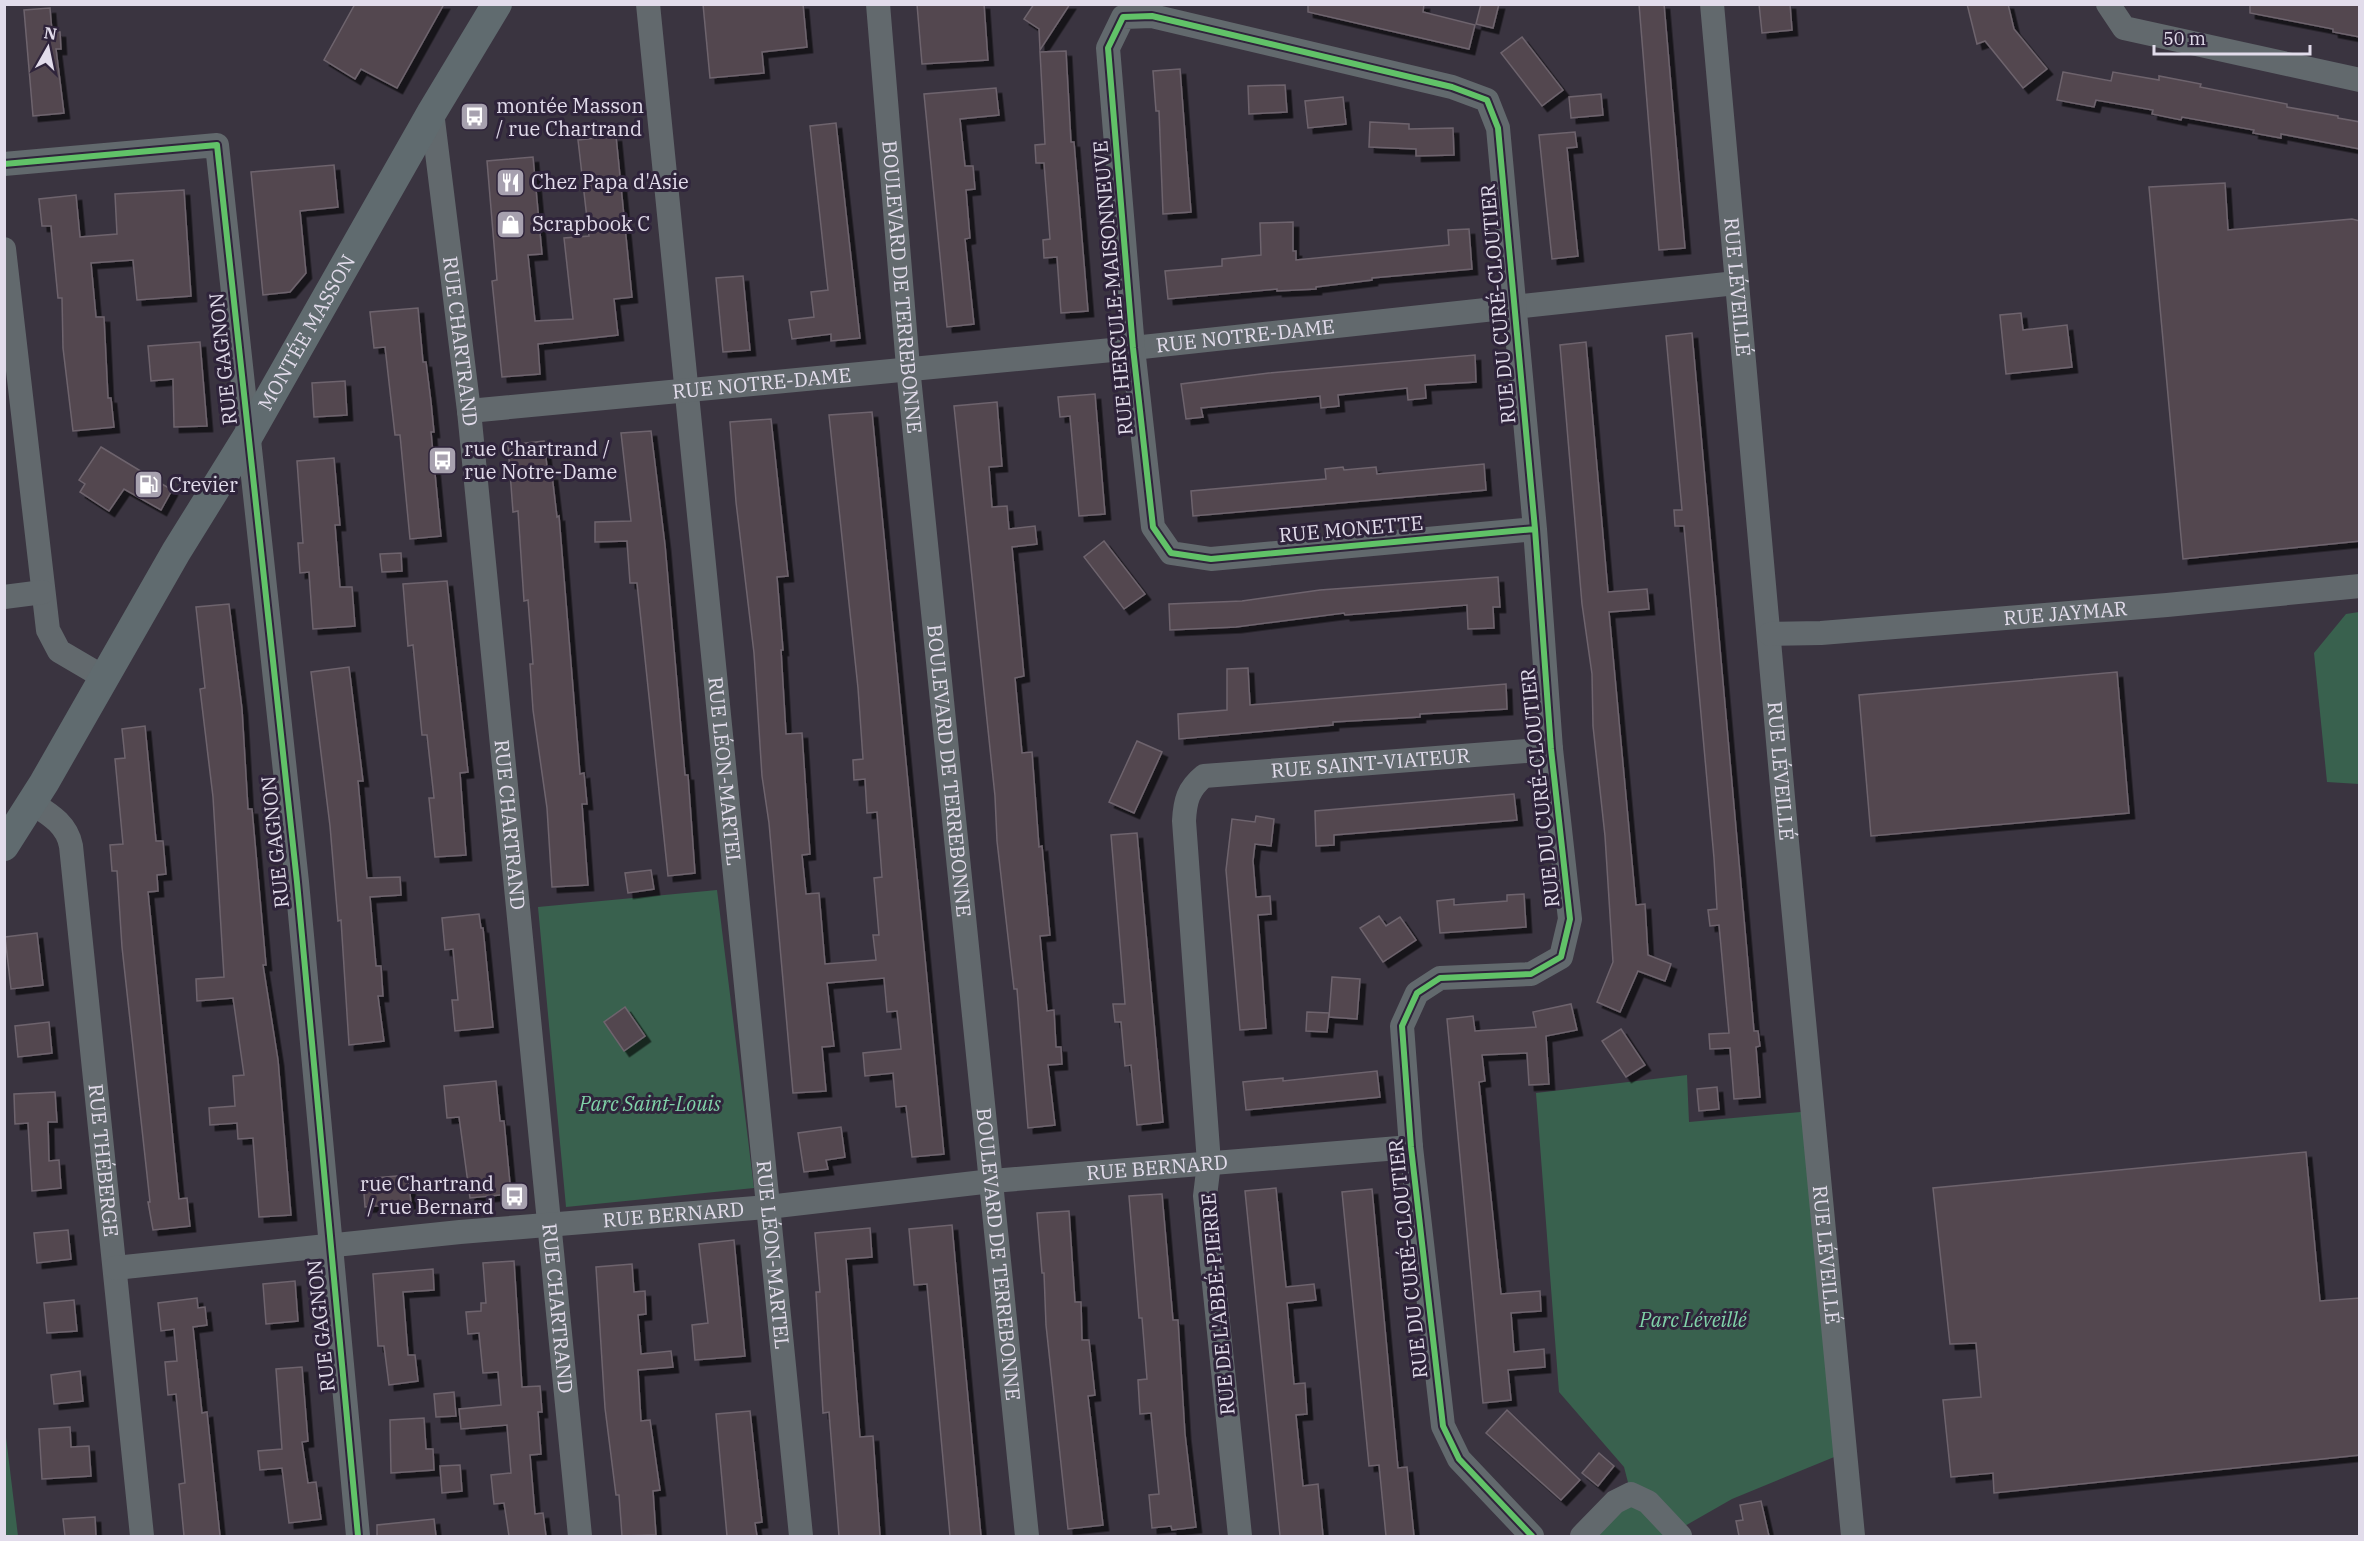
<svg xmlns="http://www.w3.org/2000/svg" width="2364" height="1541" font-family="'IBM Plex Serif',serif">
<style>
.green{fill:#39614e}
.building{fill:#524750;stroke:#6e646d;stroke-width:1.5;filter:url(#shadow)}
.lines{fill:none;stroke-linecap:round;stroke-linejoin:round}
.minor{stroke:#62696d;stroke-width:24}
.major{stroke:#606b6f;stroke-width:30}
.cycleway-casing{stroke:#2f243b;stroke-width:10}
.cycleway{stroke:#61c268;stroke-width:6}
.labels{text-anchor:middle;stroke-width:6;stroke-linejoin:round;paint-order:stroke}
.poi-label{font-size:20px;fill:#e2dceb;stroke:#2f243b;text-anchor:start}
.street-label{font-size:20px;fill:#e2dceb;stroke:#2f243b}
.park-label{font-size:20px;font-style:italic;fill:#80d3a9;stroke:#2f243b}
</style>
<defs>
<filter id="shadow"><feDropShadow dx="5.5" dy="5.5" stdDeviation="0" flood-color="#0009"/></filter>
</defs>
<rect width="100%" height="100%" fill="#3a3440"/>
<g class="green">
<polygon points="2359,612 2359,784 2327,782 2314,653 2346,614"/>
<polygon points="717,890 754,1188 566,1207 538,907"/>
<polygon points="1687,1075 1689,1122 1812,1111 1844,1453 1732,1499 1676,1531 1680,1536 1582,1536 1631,1494 1624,1467 1559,1392 1536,1093"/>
<polygon points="4,1429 5,1429 18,1536 5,1536"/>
</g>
<g class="building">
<polygon points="355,4 444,4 397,88 361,69 355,79 324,60"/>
<polygon points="703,4 803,4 807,47 762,52 764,73 710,78"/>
<polygon points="917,4 984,4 988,60 922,64"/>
<polygon points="1034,4 1070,4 1040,50 1039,29 1024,19"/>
<polygon points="1308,4 1424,4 1423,12 1475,25 1469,49 1308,12"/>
<polygon points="1481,4 1499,4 1493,28 1476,24"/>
<polygon points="1639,4 1664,4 1685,248 1659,250"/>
<polygon points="1759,4 1790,4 1792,30 1762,33"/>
<polygon points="1967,4 2008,4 2014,29 2047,69 2023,88 1985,41 1977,44"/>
<polygon points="2250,4 2360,4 2360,37 2333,32 2333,29 2250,13"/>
<polygon points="50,8 52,32 60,32 61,49 56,49 64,113 33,116 24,10"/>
<polygon points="1522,37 1563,90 1542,106 1501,53"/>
<polygon points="1066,51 1071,142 1074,142 1088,311 1061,313 1057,257 1044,258 1043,240 1050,239 1044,163 1036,163 1035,145 1045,144 1040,52"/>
<polygon points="1180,69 1191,212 1163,214 1159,111 1156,111 1153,71"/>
<polygon points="2063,72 2111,81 2113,72 2159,80 2159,76 2201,84 2200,87 2287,104 2287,107 2338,116 2338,118 2360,122 2360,149 2281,134 2281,138 2253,133 2254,130 2182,117 2181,120 2152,114 2153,110 2096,100 2094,107 2057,100"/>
<polygon points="1285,85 1287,112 1249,114 1248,86"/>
<polygon points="996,88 999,115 960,119 965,166 973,166 975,189 966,190 970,238 965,239 974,324 947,327 924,94"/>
<polygon points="1601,94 1603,115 1571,118 1569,97"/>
<polygon points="1343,97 1346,124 1308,128 1305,101"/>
<polygon points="1370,122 1409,124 1409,129 1453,128 1454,155 1416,156 1416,149 1369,147"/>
<polygon points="836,123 860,338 831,341 831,334 792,339 789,320 814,317 811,292 828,290 810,126"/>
<polygon points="1575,132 1577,147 1567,148 1578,256 1552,259 1539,135"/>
<polygon points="616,136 632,297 614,299 618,335 538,344 540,374 502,377 492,281 497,280 487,161 533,157 542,254 528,255 535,321 573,319 564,238 589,236 578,140"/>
<polygon points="334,165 338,207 300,211 306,273 290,292 263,295 251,172"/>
<polygon points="2225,183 2228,230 2352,219 2360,221 2360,541 2183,559 2149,187"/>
<polygon points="184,190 191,296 137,300 133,260 91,263 96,317 104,317 108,398 111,398 114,427 73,431 63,348 62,298 58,298 51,226 42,226 39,199 76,195 80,237 117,234 115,194"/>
<polygon points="1293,222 1293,251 1296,251 1296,260 1449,245 1448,230 1469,229 1472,269 1372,278 1372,280 1316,287 1316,289 1277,291 1277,289 1168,299 1165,271 1222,266 1222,259 1261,255 1260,223"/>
<polygon points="743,276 750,350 723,352 716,278"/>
<polygon points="418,308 423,362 426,362 431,402 434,432 431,432 441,536 410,539 400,435 395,435 385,347 374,348 370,312"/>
<polygon points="2021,313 2023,330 2067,325 2072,367 2006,374 2000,315"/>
<polygon points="1692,333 1754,1031 1758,1031 1760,1046 1756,1047 1760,1097 1734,1099 1730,1048 1710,1049 1709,1034 1729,1033 1719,925 1710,926 1708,910 1717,909 1714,858 1684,526 1675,526 1674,510 1682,510 1666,336"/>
<polygon points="200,342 207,426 174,427 173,379 151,381 148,346"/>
<polygon points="1586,342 1608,592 1647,589 1649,609 1609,612 1636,905 1645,904 1648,955 1671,964 1665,981 1638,971 1620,1012 1597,1002 1613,962 1605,836 1593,726 1592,674 1582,604 1560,345"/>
<polygon points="1475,355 1476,382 1425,385 1426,398 1408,400 1407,388 1338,395 1339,406 1321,408 1320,396 1201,408 1203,417 1186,419 1181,384 1269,373"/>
<polygon points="345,381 347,415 314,417 312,383"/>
<polygon points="1095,394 1105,514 1079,516 1070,416 1060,417 1058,397"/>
<polygon points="997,402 1002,466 989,467 992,507 1007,506 1009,529 1035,526 1037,544 1012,547 1024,676 1015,678 1022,753 1032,752 1039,847 1042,846 1050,935 1040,936 1047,1011 1054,1010 1056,1047 1061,1047 1062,1064 1048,1065 1055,1125 1028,1128 1017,989 1014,989 997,841 995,796 954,406"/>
<polygon points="872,412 944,1154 912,1157 906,1106 896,1107 893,1073 865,1076 863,1053 901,1049 897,1011 887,1012 884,978 827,983 834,1046 822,1047 826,1091 793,1093 769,823 762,776 754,653 736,502 730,422 771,419 788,576 777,577 783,650 781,650 786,734 802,733 810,854 802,855 806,894 819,893 825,964 876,960 873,935 879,935 874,878 882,877 877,812 867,813 865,779 854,780 853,760 863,759 858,688 829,415"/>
<polygon points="651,431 665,545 685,775 688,775 695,873 668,876 637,583 630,583 627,541 595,542 595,522 631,521 621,433"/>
<polygon points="544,441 548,475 552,475 557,517 559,516 580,774 584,773 587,804 582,804 588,885 552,887 547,808 533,710 530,664 533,664 528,600 524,601 518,511 513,512 508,445"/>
<polygon points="101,447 172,490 161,510 124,489 109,511 80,492 85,484 79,480"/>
<polygon points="334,458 340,525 335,525 340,587 352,587 355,626 313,629 309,572 300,573 298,543 303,543 297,461"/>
<polygon points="1484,464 1486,490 1193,516 1191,491 1326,479 1325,469 1343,467 1344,470 1376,467 1377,474"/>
<polygon points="1104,541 1145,594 1124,609 1084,557"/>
<polygon points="401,553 402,571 382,572 380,554"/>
<polygon points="1498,577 1500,607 1493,607 1494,628 1468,629 1467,605 1345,615 1344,613 1236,627 1170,630 1169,604 1242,601 1320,590"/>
<polygon points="447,581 468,772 460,773 466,855 435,857 429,798 434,798 427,735 422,735 413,645 408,646 403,584"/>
<polygon points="229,604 242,709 248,809 252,809 266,965 263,965 278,1060 291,1215 259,1217 253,1138 238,1139 237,1123 210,1125 209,1108 235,1106 233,1076 244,1075 233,998 197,1001 196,979 224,977 213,797 200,689 205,688 196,607"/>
<polygon points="349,667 363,781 358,781 367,878 400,877 401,895 370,897 376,966 381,966 383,996 378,996 384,1041 349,1045 341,920 338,921 330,826 311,672"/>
<polygon points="1248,668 1250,705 1506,684 1507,709 1420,714 1420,717 1333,722 1333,725 1179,739 1178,714 1227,710 1227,669"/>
<polygon points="2117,672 2129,813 1871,836 1859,695"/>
<polygon points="145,726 156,841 163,841 166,874 157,875 158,891 148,892 179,1199 187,1198 190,1226 153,1230 148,1202 150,1202 122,947 117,871 112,871 110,845 123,844 115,759 125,758 122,729"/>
<polygon points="1137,741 1162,752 1134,813 1109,802"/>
<polygon points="1514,794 1517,820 1334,835 1334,845 1316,846 1315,811"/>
<polygon points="1256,816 1274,819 1271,846 1255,844 1253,861 1256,897 1270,896 1271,914 1258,915 1266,1028 1240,1030 1226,870 1232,819 1255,822"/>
<polygon points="1137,833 1163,1122 1137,1125 1131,1065 1125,1066 1121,1022 1115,1022 1113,1004 1125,1004 1111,835"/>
<polygon points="651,870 654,889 628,893 625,873"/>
<polygon points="1524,894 1526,927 1440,933 1437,901 1454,899 1454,905 1507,901 1507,895"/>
<polygon points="479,914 481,928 483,928 493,1027 455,1031 452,1000 458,1000 453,949 445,950 442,918"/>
<polygon points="1379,916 1386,926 1400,917 1416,940 1383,962 1360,928"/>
<polygon points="37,933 43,985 11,989 5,937"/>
<polygon points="1332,977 1360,979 1357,1019 1329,1017"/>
<polygon points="1571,1004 1577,1030 1546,1036 1549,1084 1529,1085 1527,1053 1482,1055 1485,1081 1479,1082 1501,1294 1540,1291 1541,1311 1511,1313 1514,1352 1544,1349 1545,1367 1508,1370 1511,1400 1483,1403 1447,1019 1473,1016 1475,1031 1536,1027 1533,1012"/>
<polygon points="625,1007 645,1036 624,1051 604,1022"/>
<polygon points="1307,1012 1329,1013 1327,1032 1306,1031"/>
<polygon points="49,1022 52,1053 18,1057 15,1026"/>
<polygon points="1621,1029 1645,1065 1626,1077 1602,1041"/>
<polygon points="1377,1071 1380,1097 1246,1110 1243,1082 1283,1078 1283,1081"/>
<polygon points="496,1081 500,1121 504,1121 511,1194 470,1198 459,1117 447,1118 444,1086"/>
<polygon points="1717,1087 1719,1109 1699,1111 1697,1089"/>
<polygon points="55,1092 57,1122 48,1122 49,1161 59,1160 61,1188 32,1191 28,1123 15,1124 14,1094"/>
<polygon points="841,1127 845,1157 826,1160 828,1169 804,1172 798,1133"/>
<polygon points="2306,1152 2320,1301 2360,1298 2360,1455 1994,1493 1993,1473 1951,1477 1943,1400 1981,1397 1976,1343 1950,1344 1933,1188"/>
<polygon points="408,1175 411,1203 365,1207 363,1179"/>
<polygon points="1276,1188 1286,1287 1314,1284 1316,1300 1287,1303 1294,1384 1305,1383 1307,1414 1296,1415 1303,1486 1318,1484 1323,1536 1280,1536 1245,1191"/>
<polygon points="1372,1189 1398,1468 1407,1467 1414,1536 1386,1536 1379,1465 1369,1466 1342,1192"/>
<polygon points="1162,1194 1173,1320 1178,1320 1185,1434 1196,1527 1172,1530 1171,1526 1152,1528 1149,1495 1159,1494 1151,1413 1140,1414 1138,1380 1147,1379 1142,1318 1139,1318 1129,1196"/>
<polygon points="1069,1211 1075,1302 1081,1302 1082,1340 1089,1340 1095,1395 1088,1396 1103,1525 1068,1529 1046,1325 1044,1273 1042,1273 1037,1213"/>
<polygon points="952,1225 957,1281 981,1536 950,1536 927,1284 914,1285 909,1229"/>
<polygon points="870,1228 872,1257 846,1259 860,1437 873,1436 880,1536 839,1536 829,1412 823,1413 816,1292 820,1292 815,1233"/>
<polygon points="68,1230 71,1259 37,1263 34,1233"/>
<polygon points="734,1240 745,1356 695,1360 692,1325 708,1323 699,1244"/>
<polygon points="514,1261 522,1387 540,1386 542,1412 538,1412 541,1454 530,1455 535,1514 543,1513 546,1536 509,1536 504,1503 494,1504 491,1475 511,1473 507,1425 461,1429 459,1409 501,1405 498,1372 483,1373 479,1333 468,1334 466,1312 481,1311 481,1303 486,1303 483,1263"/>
<polygon points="632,1264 634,1292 645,1291 646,1314 638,1315 641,1354 671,1351 673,1367 638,1370 641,1421 650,1420 660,1490 653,1491 656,1535 622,1536 619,1495 616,1495 605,1408 596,1267"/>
<polygon points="433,1269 434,1290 403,1292 408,1355 415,1355 418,1381 389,1385 384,1346 378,1346 373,1274"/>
<polygon points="295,1281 298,1321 266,1324 263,1284"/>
<polygon points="197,1298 198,1308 205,1307 207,1325 193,1327 202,1413 207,1412 220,1536 184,1536 179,1484 185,1483 176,1394 168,1395 165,1362 177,1361 174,1329 161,1331 158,1303"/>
<polygon points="74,1300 77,1331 47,1333 44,1303"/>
<polygon points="302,1367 308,1441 302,1442 308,1483 316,1482 321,1519 289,1523 282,1468 260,1470 258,1451 282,1449 276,1369"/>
<polygon points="80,1371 83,1401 54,1404 51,1375"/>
<polygon points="454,1392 456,1416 436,1417 434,1394"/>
<polygon points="1507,1410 1580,1480 1561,1500 1486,1433"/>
<polygon points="750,1411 762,1522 755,1523 757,1536 727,1536 716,1414"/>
<polygon points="424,1418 426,1449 433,1449 434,1470 391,1473 390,1420"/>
<polygon points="70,1427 71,1447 89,1446 91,1476 42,1479 39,1429"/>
<polygon points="1599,1453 1614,1466 1598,1486 1582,1473"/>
<polygon points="460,1465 462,1491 442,1493 440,1466"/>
<polygon points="1761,1501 1769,1536 1739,1536 1736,1521 1743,1520 1740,1505"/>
<polygon points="95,1517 96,1536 65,1536 63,1519"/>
<polygon points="434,1519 436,1536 377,1536 377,1525"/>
</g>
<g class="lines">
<g class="minor">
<path id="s1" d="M648,4L801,1536"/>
<path id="s2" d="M878,4L908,367L1027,1536"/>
<path id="s3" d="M1712,4L1787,842L1853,1536"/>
<polyline points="2108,4 2124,28 2360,80"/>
<path id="s4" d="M432,112L469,411L580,1536"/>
<polyline points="4,164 217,145 297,882 358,1536"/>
<polyline points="4,249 48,630 59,651 105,678"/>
<path id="s5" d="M469,411L1133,348L1736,283"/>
<polyline points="4,597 43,592"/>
<path id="s6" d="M1770,634L1821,633L2167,605L2360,586"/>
<path id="s7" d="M32,803C49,814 67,824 71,846L142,1536"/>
<path id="s8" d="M115,1268L460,1232L768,1207L992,1181L1411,1147"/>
<path id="s9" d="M1240,1536L1205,1196L1209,1163L1184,821C1185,801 1188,789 1204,776L1551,749"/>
<polyline points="1532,1536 1459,1459 1443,1426 1411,1147 1402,1026 1417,993 1440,978 1531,974 1561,957 1570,919 1551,749 1535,529 1498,128 1487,100 1452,87 1152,16 1123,17 1108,48 1133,348 1153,527 1171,553 1211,559 1535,529"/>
<polyline points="1582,1536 1615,1502 1631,1494 1648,1502 1680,1536"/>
</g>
<path class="major" id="s10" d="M4,846L44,783L176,552L248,436L432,112L497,4"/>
<defs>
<g id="cycleway">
<polyline points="4,164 217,145 297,882 358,1536"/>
<polyline points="1532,1536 1459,1459 1443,1426 1411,1147 1402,1026 1417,993 1440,978 1531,974 1561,957 1570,919 1551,749 1535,529 1498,128 1487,100 1452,87 1152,16 1123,17 1108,48 1133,348 1153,527 1171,553 1211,559 1535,529"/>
</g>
</defs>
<use href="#cycleway" class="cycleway-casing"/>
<use href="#cycleway" class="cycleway"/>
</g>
<defs>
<symbol id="bus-square" viewBox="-11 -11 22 22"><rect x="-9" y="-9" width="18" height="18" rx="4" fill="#a7a1af" stroke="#2f243b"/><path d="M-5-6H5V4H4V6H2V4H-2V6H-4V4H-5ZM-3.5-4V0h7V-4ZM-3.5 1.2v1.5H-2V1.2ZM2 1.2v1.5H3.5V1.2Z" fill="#fff"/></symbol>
<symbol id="restaurant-square" viewBox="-11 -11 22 22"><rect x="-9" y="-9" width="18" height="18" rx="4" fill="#a7a1af" stroke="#2f243b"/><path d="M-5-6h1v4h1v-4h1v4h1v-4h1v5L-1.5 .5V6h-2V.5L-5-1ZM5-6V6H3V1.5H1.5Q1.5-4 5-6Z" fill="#fff"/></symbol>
<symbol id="shop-square" viewBox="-11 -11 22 22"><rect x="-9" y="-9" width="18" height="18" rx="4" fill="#a7a1af" stroke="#2f243b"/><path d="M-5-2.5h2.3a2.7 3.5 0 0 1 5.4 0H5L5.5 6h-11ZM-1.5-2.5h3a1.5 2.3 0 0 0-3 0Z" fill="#fff"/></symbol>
<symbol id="fuel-square" viewBox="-11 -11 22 22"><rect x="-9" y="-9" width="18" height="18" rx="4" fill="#a7a1af" stroke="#2f243b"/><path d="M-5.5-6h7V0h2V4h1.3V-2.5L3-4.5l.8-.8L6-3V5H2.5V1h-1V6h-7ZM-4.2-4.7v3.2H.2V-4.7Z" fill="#fff"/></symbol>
</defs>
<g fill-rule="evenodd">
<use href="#bus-square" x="458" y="100" width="33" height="33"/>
<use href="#restaurant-square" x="494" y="166" width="33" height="33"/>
<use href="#shop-square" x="494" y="208" width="33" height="33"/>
<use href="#bus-square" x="426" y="444" width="33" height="33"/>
<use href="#fuel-square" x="132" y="468" width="33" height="33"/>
<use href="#bus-square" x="498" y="1180" width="33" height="33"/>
</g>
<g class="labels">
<g class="poi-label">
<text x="496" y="113">montée Masson<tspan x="496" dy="23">/ rue Chartrand</tspan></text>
<text x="531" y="189">Chez Papa d'Asie</text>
<text x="532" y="231">Scrapbook C</text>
<text x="464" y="456">rue Chartrand /<tspan x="464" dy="23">rue Notre-Dame</tspan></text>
<text x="169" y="492">Crevier</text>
<text x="494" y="1191" text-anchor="end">rue Chartrand<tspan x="494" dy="23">/ rue Bernard</tspan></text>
</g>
<g class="street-label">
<text dy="7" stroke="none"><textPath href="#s2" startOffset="284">BOULEVARD DE TERREBONNE</textPath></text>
<text dy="7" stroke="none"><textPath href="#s3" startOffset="284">RUE LÉVEILLÉ</textPath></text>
<text transform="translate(1113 288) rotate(-95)" y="7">RUE HERCULE-MAISONNEUVE</text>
<text transform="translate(1498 304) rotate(-95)" y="7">RUE DU CURÉ-CLOUTIER</text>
<text dy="7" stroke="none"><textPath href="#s10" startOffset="596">MONTÉE MASSON</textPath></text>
<text dy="7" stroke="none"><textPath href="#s5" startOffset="780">RUE NOTRE-DAME</textPath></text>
<text dy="7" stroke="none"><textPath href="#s4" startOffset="231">RUE CHARTRAND</textPath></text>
<text transform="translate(223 359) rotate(-96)" y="7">RUE GAGNON</text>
<text dy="7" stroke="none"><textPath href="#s5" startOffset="294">RUE NOTRE-DAME</textPath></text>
<text transform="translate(1351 529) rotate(-5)" y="7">RUE MONETTE</text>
<text dy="7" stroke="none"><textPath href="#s6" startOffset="296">RUE JAYMAR</textPath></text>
<text dy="7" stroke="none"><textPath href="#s9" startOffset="936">RUE SAINT-VIATEUR</textPath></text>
<text dy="7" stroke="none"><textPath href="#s1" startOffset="771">RUE LÉON-MARTEL</textPath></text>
<text dy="7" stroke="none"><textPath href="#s2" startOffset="770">BOULEVARD DE TERREBONNE</textPath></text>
<text dy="7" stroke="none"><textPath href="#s3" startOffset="770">RUE LÉVEILLÉ</textPath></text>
<text transform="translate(1540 788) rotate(-96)" y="7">RUE DU CURÉ-CLOUTIER</text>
<text dy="7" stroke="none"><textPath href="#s4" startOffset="717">RUE CHARTRAND</textPath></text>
<text transform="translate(275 842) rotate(-96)" y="7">RUE GAGNON</text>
<text dy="7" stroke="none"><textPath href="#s7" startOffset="376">RUE THÉBERGE</textPath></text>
<text dy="7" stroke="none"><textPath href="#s8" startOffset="1047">RUE BERNARD</textPath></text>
<text dy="7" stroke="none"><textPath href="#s8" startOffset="561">RUE BERNARD</textPath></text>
<text dy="7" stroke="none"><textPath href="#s1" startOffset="1257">RUE LÉON-MARTEL</textPath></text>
<text dy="7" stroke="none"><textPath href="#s2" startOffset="1256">BOULEVARD DE TERREBONNE</textPath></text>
<text dy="7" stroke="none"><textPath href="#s3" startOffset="1256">RUE LÉVEILLÉ</textPath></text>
<text transform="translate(1408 1259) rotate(-96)" y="7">RUE DU CURÉ-CLOUTIER</text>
<text transform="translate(1218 1304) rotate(-95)" y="7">RUE DE L'ABBÉ-PIERRE</text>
<text dy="7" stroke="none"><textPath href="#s4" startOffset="1203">RUE CHARTRAND</textPath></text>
<text transform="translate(321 1326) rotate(-96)" y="7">RUE GAGNON</text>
</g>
<g class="park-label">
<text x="650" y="1111">Parc Saint-Louis</text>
<text x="1693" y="1327">Parc Léveillé</text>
</g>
</g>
<rect width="2364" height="1541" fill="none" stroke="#e2dceb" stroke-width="12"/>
<g transform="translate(48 48) rotate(9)" stroke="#2f243b" stroke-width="4.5" paint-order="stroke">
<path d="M0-4.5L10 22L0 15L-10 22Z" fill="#e2dceb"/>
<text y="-9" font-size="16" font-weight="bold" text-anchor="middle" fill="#e2dceb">N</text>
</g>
<path d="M2154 45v9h156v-9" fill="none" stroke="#e2dceb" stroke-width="3"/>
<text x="2163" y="45" font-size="18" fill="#e2dceb" stroke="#2f243b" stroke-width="4.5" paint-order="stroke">50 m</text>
</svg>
